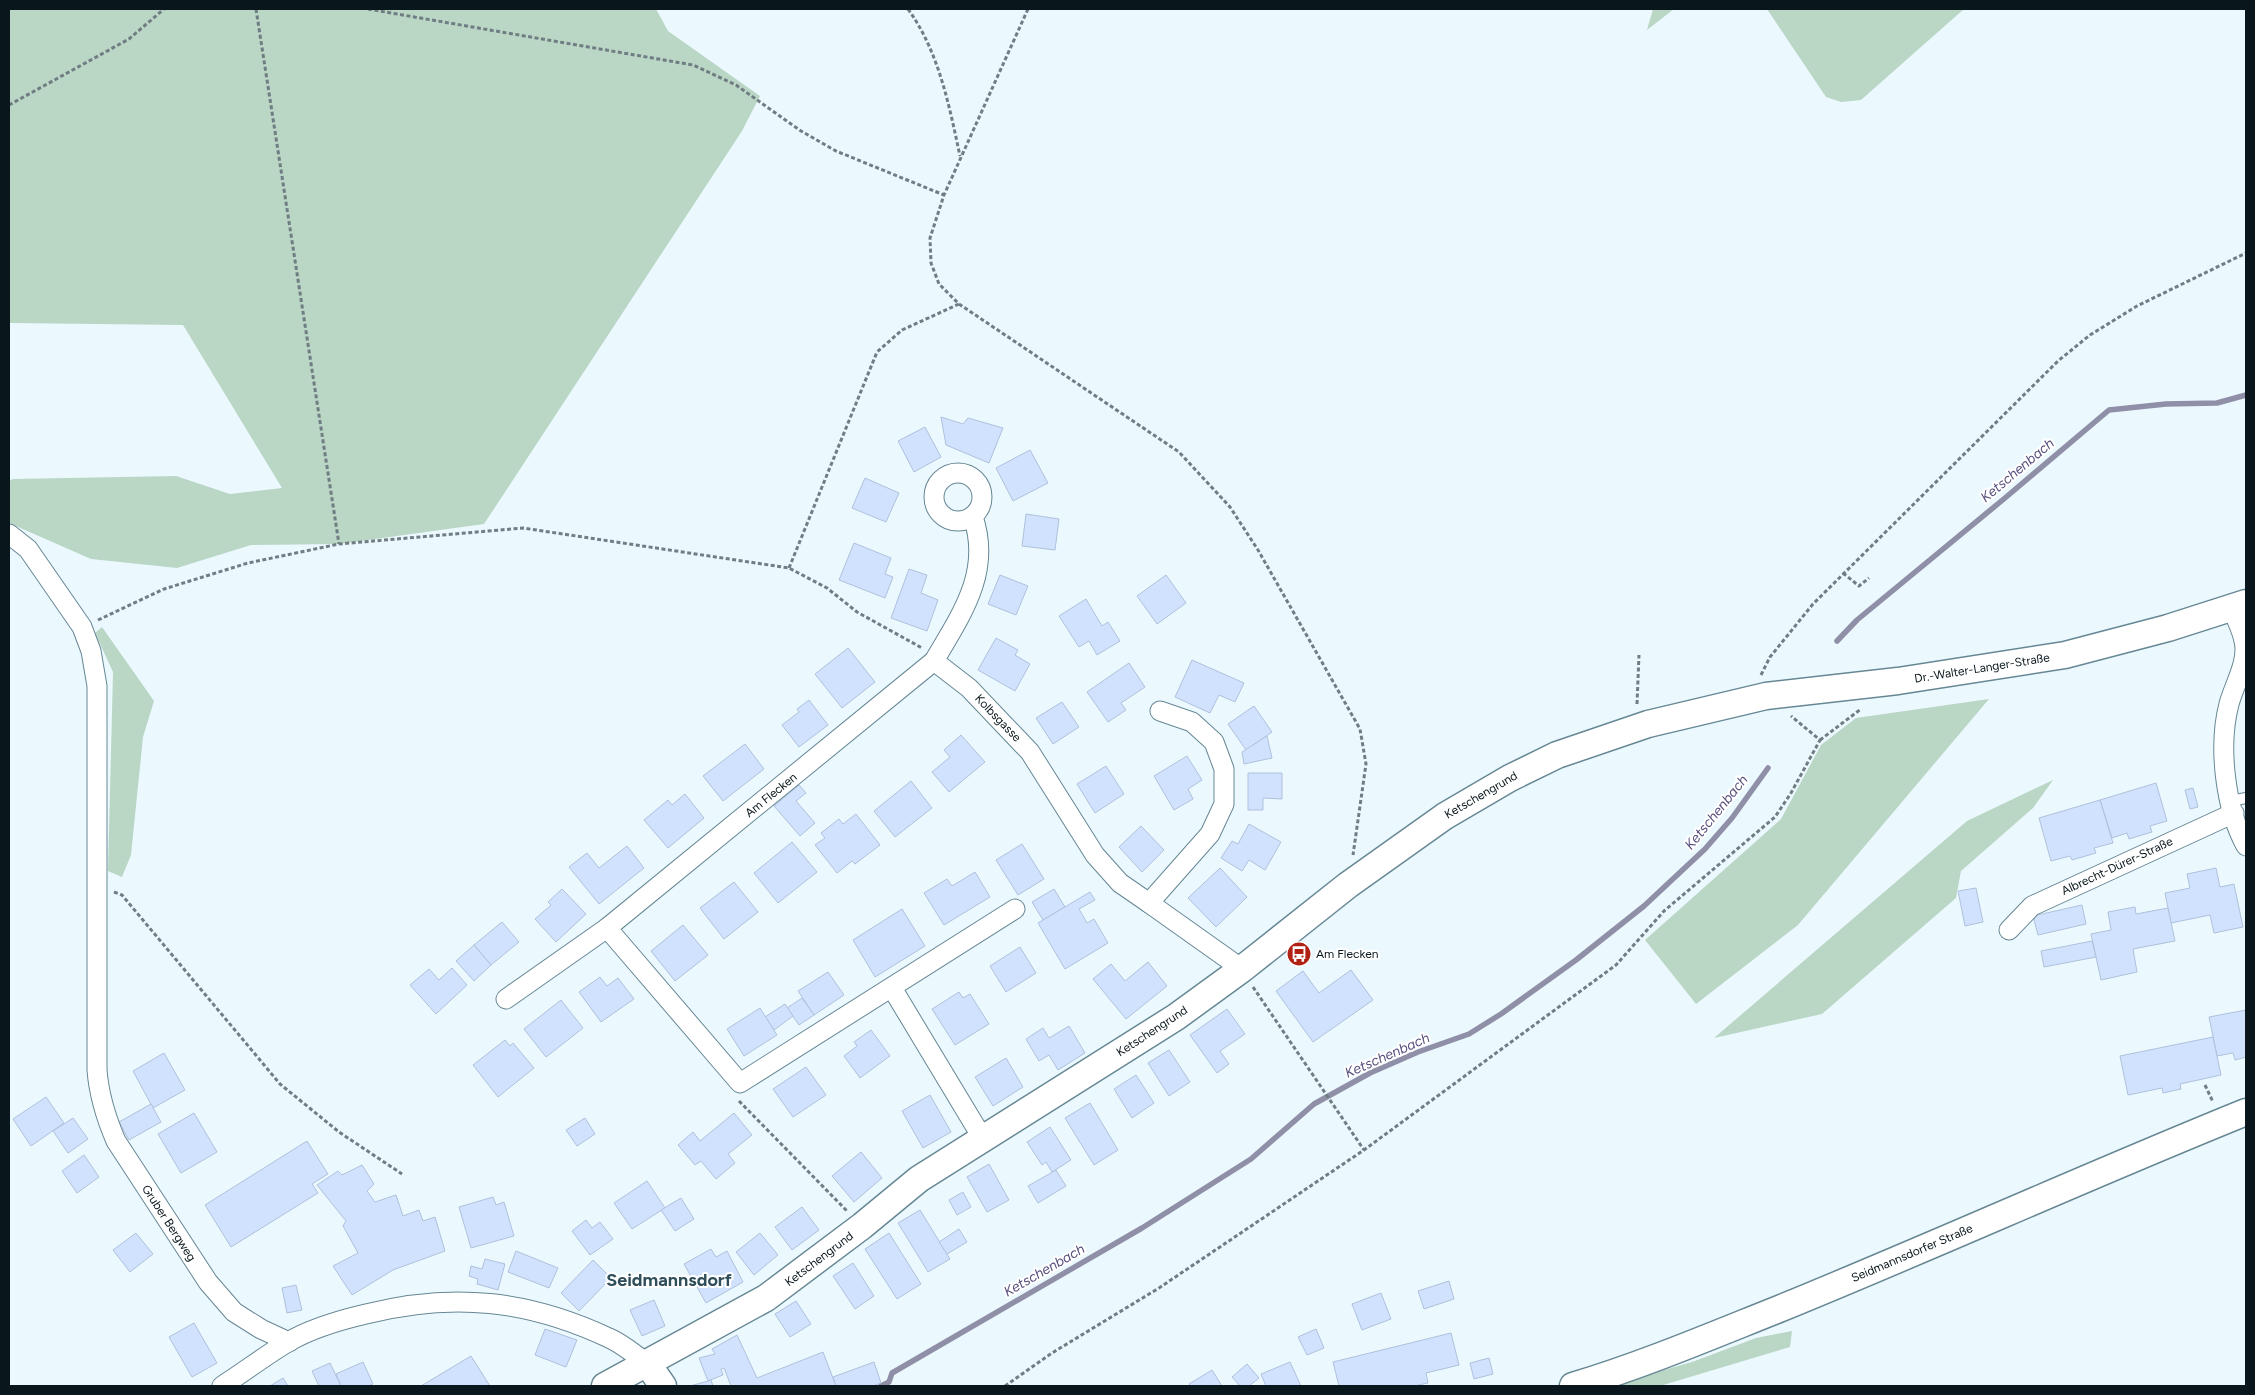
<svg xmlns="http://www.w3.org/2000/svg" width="2255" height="1395" font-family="Figtree,sans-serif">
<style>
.green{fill:#bad6c5}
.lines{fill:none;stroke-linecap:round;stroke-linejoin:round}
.stream{stroke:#8f8fa7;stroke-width:5.5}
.building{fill:#d0e2fd;stroke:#afc1db}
.lane-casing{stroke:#668794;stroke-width:12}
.street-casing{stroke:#668794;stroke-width:21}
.secondary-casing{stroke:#668794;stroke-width:29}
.path{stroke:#707d83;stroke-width:3;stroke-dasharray:4 2.5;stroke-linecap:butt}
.lane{stroke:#fff;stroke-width:10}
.street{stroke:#fff;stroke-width:19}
.secondary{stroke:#fff;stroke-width:26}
.labels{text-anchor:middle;stroke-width:4;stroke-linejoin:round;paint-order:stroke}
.street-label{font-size:12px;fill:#09161c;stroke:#fff}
.poi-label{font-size:12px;fill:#09161c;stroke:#fff;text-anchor:start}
.water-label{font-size:14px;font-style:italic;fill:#574f7d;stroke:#fff}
.district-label{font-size:18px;font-weight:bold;fill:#2f4e5a;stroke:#fff}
</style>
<rect width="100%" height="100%" fill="#ebf9ff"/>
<g class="green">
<polygon points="9,9 656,9 668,31 760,96 742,131 484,524 339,544 251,545 177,568 91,559 9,523 9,481 13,479 176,476 230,494 282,488 183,325 9,323"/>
<polygon points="1653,9 1674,9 1647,30"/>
<polygon points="1767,9 1964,9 1861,100 1841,102 1826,97"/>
<polygon points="102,627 154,701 143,737 131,855 122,877 108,871 113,672 95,633"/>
<polygon points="1989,699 1798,925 1696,1004 1645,940 1781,819 1821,745 1856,718"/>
<polygon points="2053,780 2033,808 1961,871 1956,898 1822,1014 1714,1038 1967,821"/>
<polygon points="1792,1331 1790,1347 1660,1386 1607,1386 1692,1362 1756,1338"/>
</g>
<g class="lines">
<g class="stream">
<polyline points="1837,641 1857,620 2005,498 2109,410 2166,404 2217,403 2246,395"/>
<polyline points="881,1386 889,1382 892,1373 1142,1228 1251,1159 1314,1104 1370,1073 1418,1052 1469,1034 1501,1014 1576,960 1644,906 1705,849 1732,818 1768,768"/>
</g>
</g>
<g class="building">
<polygon points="941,417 963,424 968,418 1003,428 989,463 946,445"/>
<polygon points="925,427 941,457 914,472 898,441"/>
<polygon points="1030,450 1048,483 1013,501 996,468"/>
<polygon points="865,478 899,493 886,522 852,508"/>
<polygon points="1026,514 1059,519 1055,550 1022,546"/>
<polygon points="854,543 891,558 885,574 893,577 885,598 839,580"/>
<polygon points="909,569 927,575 921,593 938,600 927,631 891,618"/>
<polygon points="1000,575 1028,586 1016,615 988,604"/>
<polygon points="1166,575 1186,603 1157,624 1137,596"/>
<polygon points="1086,599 1102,626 1108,622 1120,641 1097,655 1089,641 1079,647 1059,616"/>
<polygon points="996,638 1018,650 1015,655 1030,664 1015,691 978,670"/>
<polygon points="848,648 875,682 842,708 815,674"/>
<polygon points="1192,660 1244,683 1235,702 1219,695 1210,713 1175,697"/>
<polygon points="1129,663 1145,687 1121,703 1126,710 1108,722 1087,692"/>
<polygon points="809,700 828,725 799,747 782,725 799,712 797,709"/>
<polygon points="1062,702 1079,727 1053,744 1036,718"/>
<polygon points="1254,706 1272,732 1246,750 1228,724"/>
<polygon points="961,735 985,762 949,792 932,772 950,757 944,750"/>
<polygon points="1267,736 1272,758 1244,764 1242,752"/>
<polygon points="745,744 764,769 723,801 703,776"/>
<polygon points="1187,756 1202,780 1188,789 1193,799 1174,810 1154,776"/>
<polygon points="1106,766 1124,794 1095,813 1077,784"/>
<polygon points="1248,773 1282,773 1282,799 1263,798 1263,810 1248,810"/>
<polygon points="911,781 932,808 895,837 874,811"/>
<polygon points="2156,783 2167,821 2150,826 2152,832 2129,839 2127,833 2112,838 2100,800"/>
<polygon points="799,785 806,793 796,801 815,823 800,836 774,806"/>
<polygon points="2193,788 2198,807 2190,809 2185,790"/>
<polygon points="685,794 704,818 668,848 644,820 668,800 672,805"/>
<polygon points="2100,800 2113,843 2094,848 2096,853 2072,860 2070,856 2051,861 2039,818"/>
<polygon points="856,814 880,845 855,864 852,861 837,873 815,845 825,838 821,833 839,819 843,824"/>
<polygon points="1249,824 1281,842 1265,870 1249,860 1242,871 1221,858 1232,841 1238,844"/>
<polygon points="1141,826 1164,850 1142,872 1119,847"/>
<polygon points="792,842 817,872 778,903 754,873"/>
<polygon points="1022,844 1044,879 1018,895 996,860"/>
<polygon points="627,846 644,868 599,904 569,867 587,853 599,868"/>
<polygon points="1220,868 1247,897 1216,927 1188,898"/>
<polygon points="2216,868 2220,887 2234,884 2243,927 2214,933 2210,915 2171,923 2165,893 2190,888 2187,874"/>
<polygon points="975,872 990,897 944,925 924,893 947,879 952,886"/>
<polygon points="734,882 758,912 724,939 700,908"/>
<polygon points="1976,888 1983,922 1965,926 1958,891"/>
<polygon points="562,889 586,914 556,942 535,919 551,905 548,902"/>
<polygon points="1054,889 1065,907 1043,920 1032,902"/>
<polygon points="1090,892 1095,900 1079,909 1087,923 1094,919 1108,943 1065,969 1038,923"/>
<polygon points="2082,905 2086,924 2038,935 2033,916"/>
<polygon points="2135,907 2136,914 2168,908 2175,941 2133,949 2137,972 2101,980 2091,934 2111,930 2108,912"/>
<polygon points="902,909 925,946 875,977 853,940"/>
<polygon points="502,922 519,942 491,965 474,945"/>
<polygon points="683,925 708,955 675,981 651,951"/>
<polygon points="2092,941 2096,957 2044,967 2041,951"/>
<polygon points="474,945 491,965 474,981 456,961"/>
<polygon points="1020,947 1036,973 1006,992 990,966"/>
<polygon points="1148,962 1167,986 1126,1019 1093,979 1111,964 1125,981"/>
<polygon points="452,968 467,985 436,1014 410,985 429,969 439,980"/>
<polygon points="1351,970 1373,1000 1313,1042 1276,991 1303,971 1319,993"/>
<polygon points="828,972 844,995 814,1015 798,991"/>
<polygon points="600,977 607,986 618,978 634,999 601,1022 579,992"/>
<polygon points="959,992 963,998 970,994 989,1024 955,1045 932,1009"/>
<polygon points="802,998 814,1015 799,1025 787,1008"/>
<polygon points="561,1000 583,1028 546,1057 524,1029"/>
<polygon points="785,1004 793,1016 774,1030 765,1017"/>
<polygon points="760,1008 777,1035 744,1056 727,1029"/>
<polygon points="1227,1009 1245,1034 1220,1051 1229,1064 1217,1073 1190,1035"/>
<polygon points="2246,1010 2246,1057 2235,1060 2233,1053 2217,1056 2209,1017"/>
<polygon points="1069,1026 1085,1053 1058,1070 1049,1055 1039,1061 1026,1039 1043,1028 1049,1038"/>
<polygon points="871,1030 890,1056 860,1078 844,1056 857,1046 854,1042"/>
<polygon points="2213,1037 2221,1075 2180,1084 2181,1089 2163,1093 2162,1088 2128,1095 2120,1056"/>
<polygon points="505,1040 510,1046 513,1043 534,1068 498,1097 473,1065"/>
<polygon points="1169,1050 1190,1082 1169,1096 1148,1063"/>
<polygon points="164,1053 185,1090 153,1108 133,1071"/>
<polygon points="1006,1058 1023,1087 993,1106 975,1077"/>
<polygon points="806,1067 826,1095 793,1117 773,1089"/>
<polygon points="1136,1075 1154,1103 1132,1118 1114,1089"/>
<polygon points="930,1095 951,1132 923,1148 902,1111"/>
<polygon points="46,1097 64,1123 31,1146 13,1119"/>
<polygon points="1090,1103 1118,1150 1094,1165 1065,1118"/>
<polygon points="151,1104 161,1122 129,1140 119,1122"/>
<polygon points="194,1113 217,1152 181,1173 158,1134"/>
<polygon points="734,1113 752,1135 728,1154 735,1163 716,1179 701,1161 695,1165 678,1145 693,1132 700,1141"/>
<polygon points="73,1118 88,1139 68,1153 53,1131"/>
<polygon points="585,1118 595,1134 577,1146 566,1130"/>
<polygon points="1050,1127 1071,1160 1052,1172 1046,1162 1042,1165 1027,1142"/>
<polygon points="307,1141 328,1174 312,1184 318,1193 231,1247 205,1205"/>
<polygon points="861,1152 882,1178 854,1202 832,1176"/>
<polygon points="84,1155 99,1177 77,1193 62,1171"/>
<polygon points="989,1164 1009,1200 987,1212 967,1177"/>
<polygon points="362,1165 374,1184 367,1191 375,1202 396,1195 403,1216 419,1210 423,1221 435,1217 445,1251 393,1270 352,1295 333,1266 358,1253 343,1226 346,1221 317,1185 338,1171 342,1175"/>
<polygon points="1056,1170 1066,1186 1038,1203 1028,1186"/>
<polygon points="647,1181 665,1208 632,1229 614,1203"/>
<polygon points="963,1192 971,1207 957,1215 949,1200"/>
<polygon points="493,1197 496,1205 504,1202 514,1236 471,1248 459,1207"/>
<polygon points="681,1198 694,1219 675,1231 661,1210"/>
<polygon points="802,1207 819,1230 792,1250 775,1227"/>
<polygon points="920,1210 950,1259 928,1272 898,1223"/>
<polygon points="586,1220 592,1228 600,1222 613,1239 590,1255 572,1231"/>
<polygon points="959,1229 967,1242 947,1254 939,1242"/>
<polygon points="136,1233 153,1254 130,1272 113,1250"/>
<polygon points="760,1233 778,1255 754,1275 736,1252"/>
<polygon points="889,1233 921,1284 897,1299 865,1249"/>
<polygon points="711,1249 716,1257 727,1251 743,1282 706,1303 684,1264"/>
<polygon points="516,1251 558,1268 549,1288 508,1272"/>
<polygon points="485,1259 505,1264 498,1290 477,1284 478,1279 469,1276 471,1266 482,1269"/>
<polygon points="593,1260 611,1278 579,1311 561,1293"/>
<polygon points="853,1263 874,1296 855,1309 833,1276"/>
<polygon points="1449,1281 1454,1299 1424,1309 1418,1291"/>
<polygon points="296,1285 302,1310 287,1313 282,1288"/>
<polygon points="1381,1293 1391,1319 1362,1330 1352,1304"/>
<polygon points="654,1300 665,1326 642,1336 630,1310"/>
<polygon points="796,1301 811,1324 790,1337 775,1314"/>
<polygon points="194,1323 217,1363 192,1377 169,1337"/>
<polygon points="545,1329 577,1340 566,1367 535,1355"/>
<polygon points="1316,1329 1324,1348 1307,1355 1298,1337"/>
<polygon points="1451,1333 1459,1365 1426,1373 1428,1383 1414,1386 1339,1386 1333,1362"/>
<polygon points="737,1335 757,1378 823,1352 836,1386 731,1386 724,1368 721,1369 723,1375 708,1381 699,1358 715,1354 712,1349"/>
<polygon points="471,1356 490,1386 421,1386"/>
<polygon points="1489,1358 1493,1374 1474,1379 1470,1363"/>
<polygon points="363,1362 373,1384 368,1386 341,1386 336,1374"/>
<polygon points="874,1362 881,1383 873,1386 836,1386 833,1377"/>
<polygon points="1290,1362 1301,1386 1266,1386 1261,1374"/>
<polygon points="330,1363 341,1386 319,1386 312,1371"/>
<polygon points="1247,1364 1259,1378 1249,1386 1240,1386 1232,1377"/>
<polygon points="1212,1370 1222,1386 1191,1386 1189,1384"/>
<polygon points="283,1378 288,1386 270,1386"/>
<polygon points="711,1380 713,1386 690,1386 708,1381"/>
</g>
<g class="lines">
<defs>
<polyline id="lane" points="2230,801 2246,798"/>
<g id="street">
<circle cx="958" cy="497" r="24"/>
<path d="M973,517C992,572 961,615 934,661L969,688L1030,752L1095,855L1120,883L1149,903"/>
<path d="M9,534L28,549L82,627L91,651L97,686V1070C99,1096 106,1118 116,1141L208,1282L234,1312L261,1329L289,1342"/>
<path d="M2232,608C2236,619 2242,630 2244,641C2249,661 2234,685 2229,704C2218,746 2225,808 2246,846"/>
<polyline points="1160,711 1192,722 1214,742 1224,769 1224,804 1210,834 1149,903 1242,969"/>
<polyline points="607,928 740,1083 1015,909"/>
<polyline points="2009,930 2032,906 2234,813"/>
<polyline points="892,988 983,1139"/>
<polyline points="506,999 607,928 934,661"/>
<path d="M222,1386C244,1372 266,1355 288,1342C312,1328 340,1320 366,1314C453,1292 528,1300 609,1338C623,1344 635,1355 647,1363"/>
</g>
<g id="secondary">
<polyline points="647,1363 663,1386"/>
<polyline points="605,1386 766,1298 862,1226 919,1179 1176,1017 1242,969 1348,885 1445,816 1510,778 1557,755 1648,724 1766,696 1898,681 2065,655 2168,628 2246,603"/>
<path d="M1573,1386C1643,1365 1711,1336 1779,1309C1936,1245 2090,1175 2246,1112"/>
</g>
</defs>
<use href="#lane" class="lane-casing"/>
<use href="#street" class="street-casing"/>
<use href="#secondary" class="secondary-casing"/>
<g class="path">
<polyline points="256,9 339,544"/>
<polyline points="368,9 693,65 736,85 801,131 836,151 944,195"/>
<path d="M908,9C939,52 949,105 960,156"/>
<polyline points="1028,9 944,195 930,238 931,263 939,284 959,304 1179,452 1230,507 1258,550 1360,729 1366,764 1353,855"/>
<polyline points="9,105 129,39 164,9"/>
<polyline points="789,568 877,352 902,330 959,304"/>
<polyline points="1843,573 1859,586 1869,578"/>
<polyline points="98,620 164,589 248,563 339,544 523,528 789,568 827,588 857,612 922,648"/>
<polyline points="1761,675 1770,657 1813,604 2058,361 2090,335 2137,306 2246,253"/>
<polyline points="1637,704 1639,655"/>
<polyline points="1820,740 1861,709"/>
<polyline points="114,892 122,895 280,1084 339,1132 402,1174"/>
<polyline points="1253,987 1364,1150"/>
<polyline points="2205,1085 2213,1102"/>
<polyline points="739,1101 847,1211"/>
<polyline points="1005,1386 1052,1353 1159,1288 1364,1150 1616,965 1664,911 1775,817 1791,793 1820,740 1791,716"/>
</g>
<use href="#lane" class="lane"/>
<use href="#street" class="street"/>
<use href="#secondary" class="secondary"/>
</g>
<defs>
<symbol id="bus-disc" viewBox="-11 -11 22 22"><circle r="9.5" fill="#b02113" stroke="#fff"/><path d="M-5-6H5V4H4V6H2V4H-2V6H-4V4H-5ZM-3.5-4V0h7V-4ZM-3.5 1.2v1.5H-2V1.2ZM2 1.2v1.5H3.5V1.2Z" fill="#fff"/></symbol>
</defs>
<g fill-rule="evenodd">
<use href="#bus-disc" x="1285" y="940" width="28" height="28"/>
</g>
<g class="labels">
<g class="street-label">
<text transform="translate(1982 668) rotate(-9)" y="4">Dr.-Walter-Langer-Straße</text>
<text transform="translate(998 718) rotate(46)" y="4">Kolbsgasse</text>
<text transform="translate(771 795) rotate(-39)" y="4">Am Flecken</text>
<text transform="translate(1481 795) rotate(-30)" y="4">Ketschengrund</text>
<text transform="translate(2117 866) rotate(-25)" y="4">Albrecht-Dürer-Straße</text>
<text transform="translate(1152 1031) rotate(-33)" y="4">Ketschengrund</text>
<text transform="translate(169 1223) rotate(57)" y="4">Gruber Bergweg</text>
<text transform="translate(1912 1253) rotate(-23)" y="4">Seidmannsdorfer Straße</text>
<text transform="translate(819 1259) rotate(-37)" y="4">Ketschengrund</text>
</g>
<g class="poi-label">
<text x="1316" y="958">Am Flecken</text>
</g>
<g class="water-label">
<text transform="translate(2017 470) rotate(-40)" y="5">Ketschenbach</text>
<text transform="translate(1716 812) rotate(-51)" y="5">Ketschenbach</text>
<text transform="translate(1387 1055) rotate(-24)" y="5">Ketschenbach</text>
<text transform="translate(1044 1270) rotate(-30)" y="5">Ketschenbach</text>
</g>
<g class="district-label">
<text x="669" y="1286">Seidmannsdorf</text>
</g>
</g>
<rect width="2255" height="1395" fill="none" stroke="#09161c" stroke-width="20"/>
</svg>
